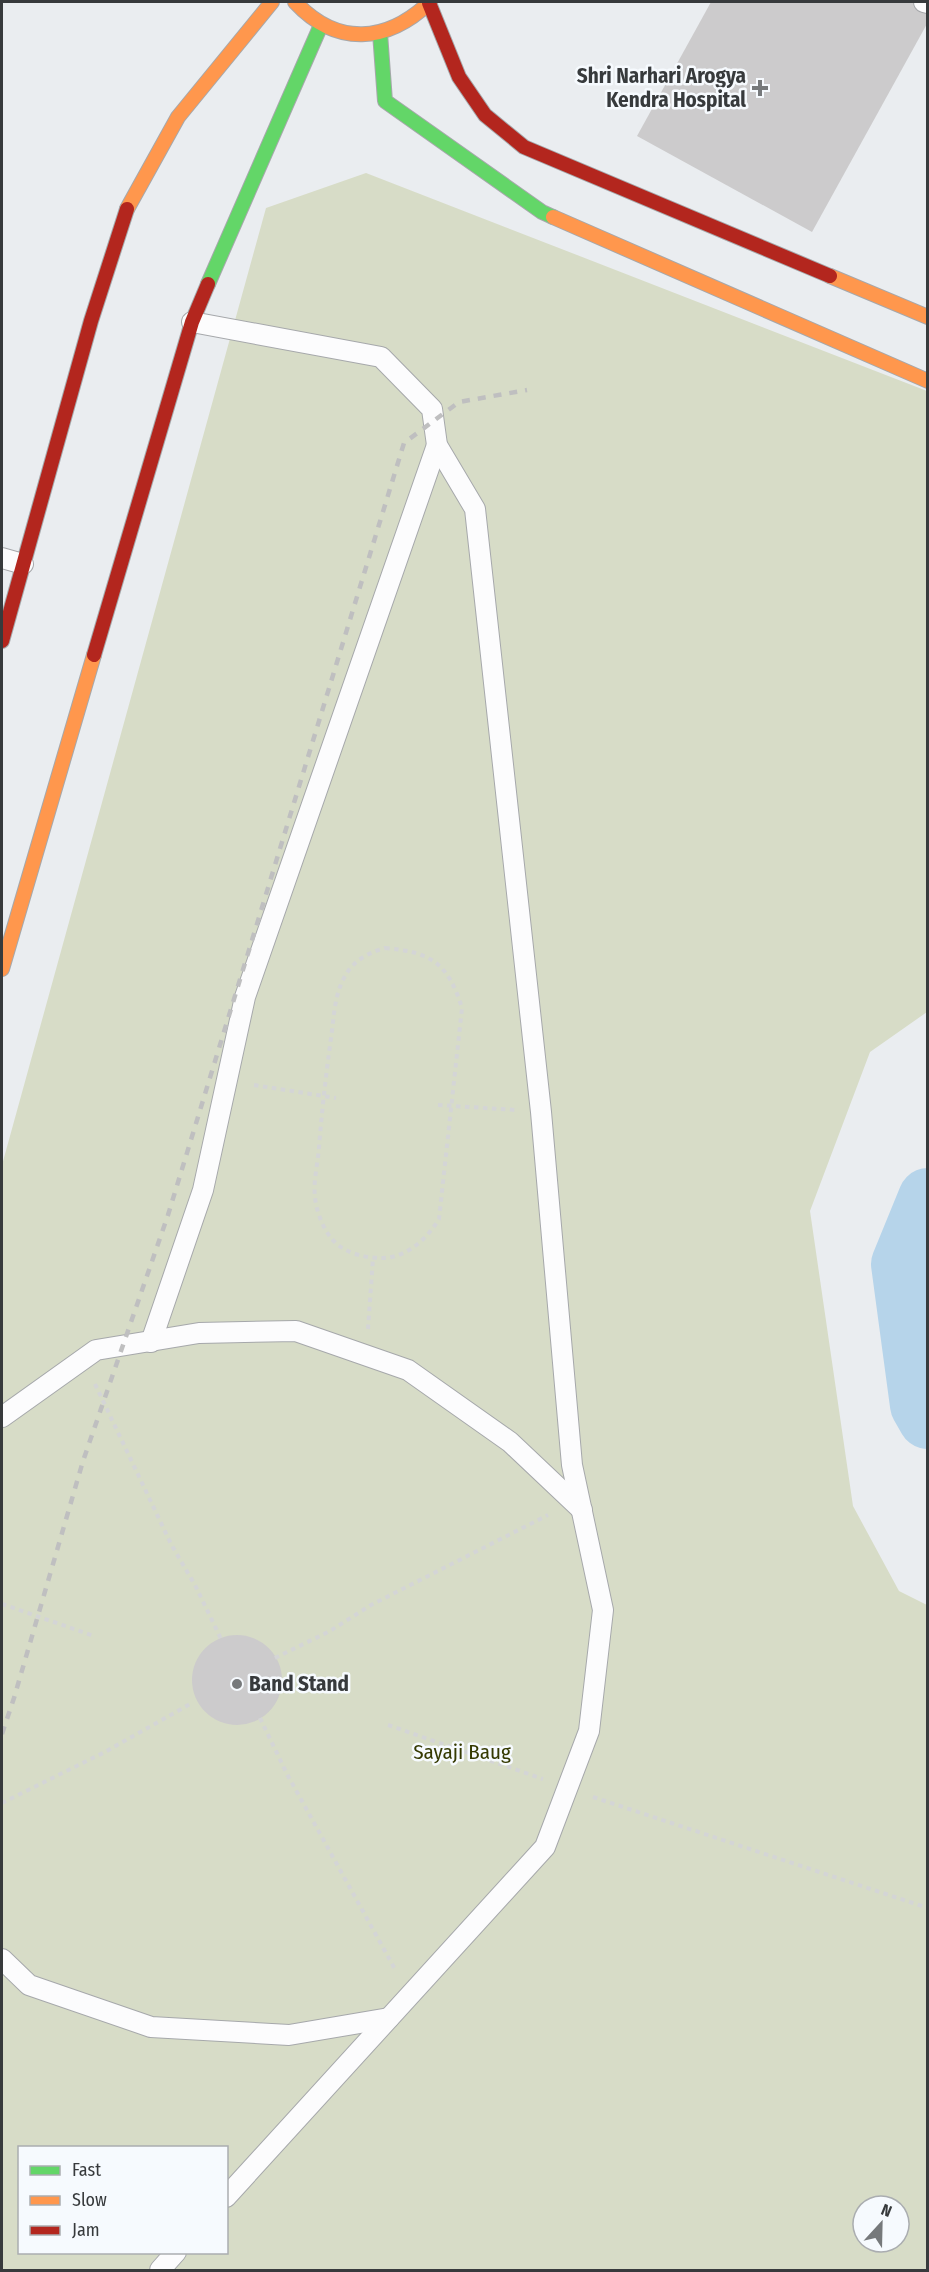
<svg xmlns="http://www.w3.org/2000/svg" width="929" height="2272" font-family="'Fira Sans Condensed',sans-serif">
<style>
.green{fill:#d7dcc7;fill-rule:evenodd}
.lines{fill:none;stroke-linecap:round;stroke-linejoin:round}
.river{stroke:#b6d4ea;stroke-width:60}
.building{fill:#cccbcc}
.lane-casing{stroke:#a6a8ab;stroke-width:22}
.fast-casing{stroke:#a6a8ab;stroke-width:16}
.slow-casing{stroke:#a6a8ab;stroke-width:16}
.jam-casing{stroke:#a6a8ab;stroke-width:16}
.path{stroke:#d4d5d6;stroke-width:4;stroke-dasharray:4.5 4.5;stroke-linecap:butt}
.lane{stroke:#fcfcfd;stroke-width:20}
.fast{stroke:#63d668;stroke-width:14}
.slow{stroke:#ff974d;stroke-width:14}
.jam{stroke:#b3261e;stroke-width:14}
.rail{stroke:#bfbfc0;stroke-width:4.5;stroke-dasharray:8 8;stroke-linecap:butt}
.poi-dot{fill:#76797b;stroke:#f6fafe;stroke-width:2}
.labels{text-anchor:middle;stroke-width:5;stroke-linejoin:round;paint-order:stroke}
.poi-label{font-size:21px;font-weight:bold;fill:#373a3c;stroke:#f6fafe;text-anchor:end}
.park-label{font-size:21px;fill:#353a02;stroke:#f6fafe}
</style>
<rect width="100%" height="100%" fill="#eaedf0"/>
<path class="green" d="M366,173L927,391V1012L870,1052L810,1211L853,1506L899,1591L927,1605V2270H2V1165L266,208ZM20,2148H226V2252H20ZM863,2206H899V2242H863Z"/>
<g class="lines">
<polyline class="river" points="928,1198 901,1264 920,1405 928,1419"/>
</g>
<g class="building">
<polygon points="711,2 911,2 928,11 928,22 812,232 637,136"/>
<circle cx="237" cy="1680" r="45"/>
</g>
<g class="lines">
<defs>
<g id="lane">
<polyline points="924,2 928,3"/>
<polyline points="192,322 381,357 432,409 437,445 475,509 541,1112 572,1465 603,1610 589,1731 545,1847 226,2197"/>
<polyline points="2,558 23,564"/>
<polyline points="151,1342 203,1190 245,997 437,445"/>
<polyline points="2,1417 96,1350 199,1333 296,1331 408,1370 510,1442 582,1510"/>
<polyline points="2,1959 29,1985 151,2027 289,2035 389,2018"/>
<polyline points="160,2270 176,2252"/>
</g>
<g id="fast">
<polyline points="380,33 385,101 542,212 553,217"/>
<polyline points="208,284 321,25"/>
</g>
<g id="slow">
<path d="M295,2C337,47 387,43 430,2"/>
<polyline points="127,209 178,117 272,2"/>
<polyline points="553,217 928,381"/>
<polyline points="830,276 928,317"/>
<polyline points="2,969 94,655"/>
</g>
<g id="jam">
<polyline points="429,3 459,77 485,115 524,147 830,276"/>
<polyline points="2,641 91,321 127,209"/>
<polyline points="94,655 192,322 208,284"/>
</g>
</defs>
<use href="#lane" class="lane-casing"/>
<use href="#fast" class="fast-casing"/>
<use href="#slow" class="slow-casing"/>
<use href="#jam" class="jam-casing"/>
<g class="path">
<path d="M385,948C431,952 448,963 462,1008L439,1219C427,1239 406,1258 382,1258C365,1258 343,1253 332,1239C323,1229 316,1210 315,1197C313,1181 318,1163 319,1147C322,1110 326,1074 331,1038C334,1018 334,998 343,980C351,962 367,953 385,948Z"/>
<polyline points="254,1085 336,1098"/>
<polyline points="438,1105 516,1110"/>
<polyline points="368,1329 373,1258"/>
<polyline points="95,1384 171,1544 196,1587 221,1639"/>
<polyline points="2,1604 94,1636"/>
<polyline points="275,1658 330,1631 371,1605 548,1515"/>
<polyline points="260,1718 287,1774 396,1971"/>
<polyline points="388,1725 543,1779"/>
<polyline points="593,1797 928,1908"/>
<polyline points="2,1803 103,1753 192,1703"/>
</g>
<use href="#lane" class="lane"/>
<use href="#fast" class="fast"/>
<use href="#slow" class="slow"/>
<use href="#jam" class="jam"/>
<polyline class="rail" points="2,1734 14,1698 83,1461 168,1215 404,443 459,402 527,390"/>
</g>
<g class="poi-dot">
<path d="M757 79h6v6h6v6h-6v6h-6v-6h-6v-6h6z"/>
<circle cx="237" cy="1684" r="6"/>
</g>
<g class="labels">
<g class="poi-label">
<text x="746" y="83">Shri Narhari Arogya<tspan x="746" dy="24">Kendra Hospital</tspan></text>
<text x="249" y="1691" text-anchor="start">Band Stand</text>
</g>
<g class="park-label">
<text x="462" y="1759">Sayaji Baug</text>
</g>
</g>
<rect width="929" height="2272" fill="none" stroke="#373a3c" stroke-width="6"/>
<rect x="18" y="2146" width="210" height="108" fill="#f6fafe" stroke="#aaadb0" stroke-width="1.5"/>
<rect x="30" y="2166" width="30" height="9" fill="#63d668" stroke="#aaadb0" stroke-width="1.5"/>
<text x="72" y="2176" font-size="18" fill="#373a3c">Fast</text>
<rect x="30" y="2196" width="30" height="9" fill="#ff974d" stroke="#aaadb0" stroke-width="1.5"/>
<text x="72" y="2206" font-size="18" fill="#373a3c">Slow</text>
<rect x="30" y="2226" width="30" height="9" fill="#b3261e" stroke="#aaadb0" stroke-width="1.5"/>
<text x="72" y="2236" font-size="18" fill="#373a3c">Jam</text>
<g transform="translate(881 2224) rotate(22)"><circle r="28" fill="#f6fafe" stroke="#aaadb0" stroke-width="1.5"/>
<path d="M0-4.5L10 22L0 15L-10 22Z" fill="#76797b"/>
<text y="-9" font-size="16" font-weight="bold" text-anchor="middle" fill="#373a3c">N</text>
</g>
</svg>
